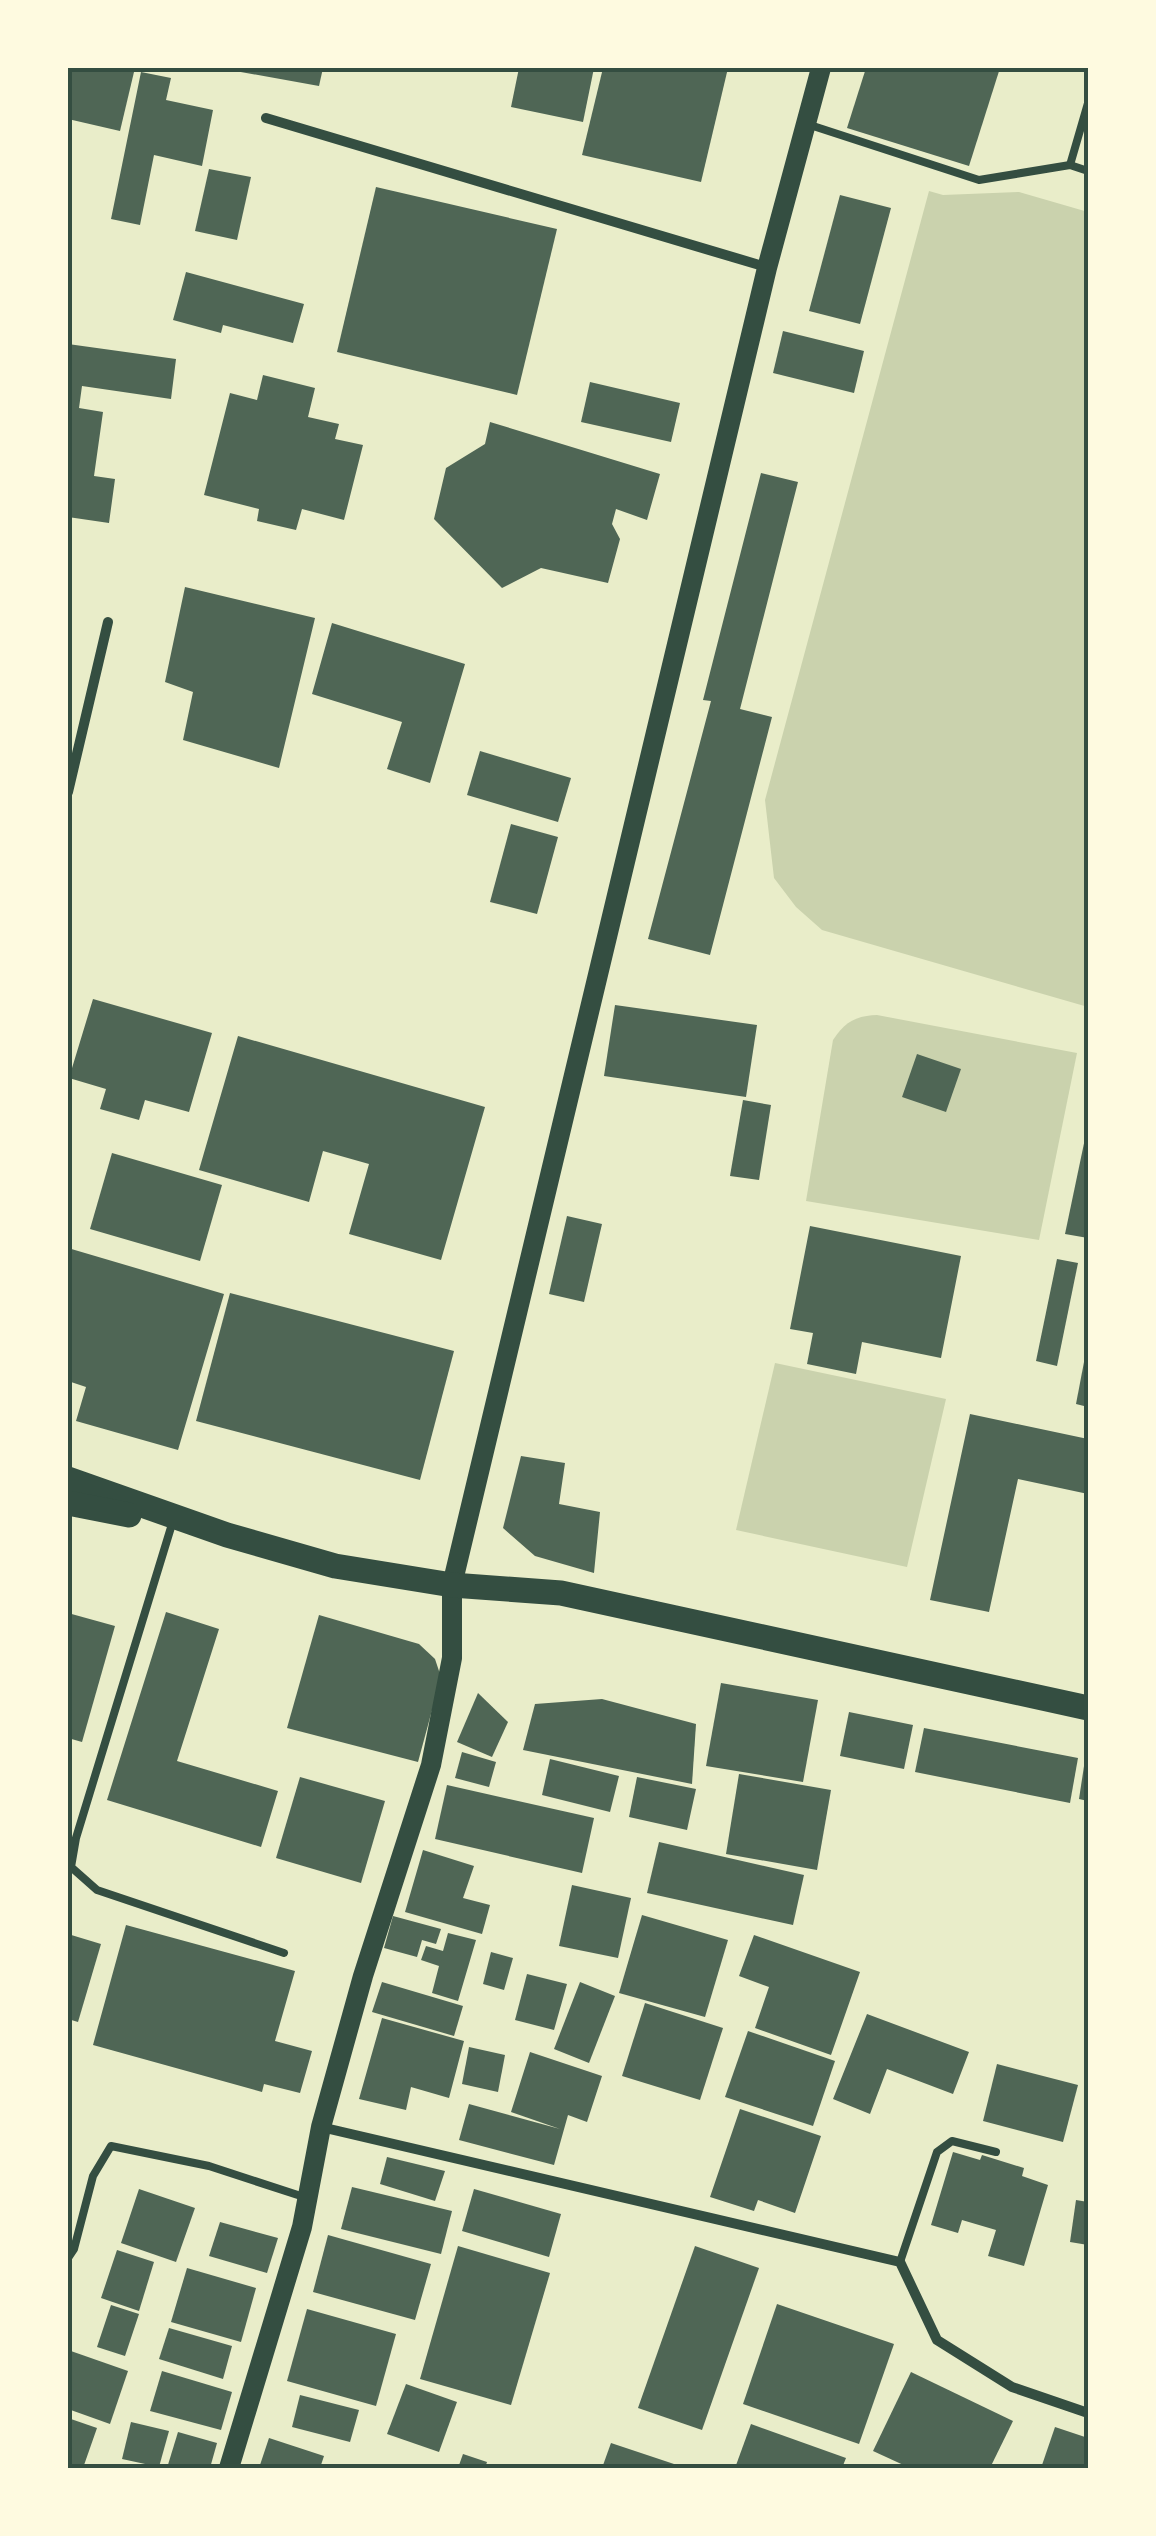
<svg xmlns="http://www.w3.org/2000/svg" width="1156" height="2536" font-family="'Source Sans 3',sans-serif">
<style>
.green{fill:#cad2ad}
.building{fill:#4f6655}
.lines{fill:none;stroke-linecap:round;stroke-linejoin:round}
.service{stroke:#344e41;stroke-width:8}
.minor{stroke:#344e41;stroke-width:10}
.secondary{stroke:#344e41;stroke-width:20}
.primary{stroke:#344e41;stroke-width:25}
.neatline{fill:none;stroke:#344e41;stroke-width:4}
</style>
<rect width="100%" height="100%" fill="#e9edc9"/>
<g class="green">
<polygon points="929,191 943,195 1019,192 1088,212 1088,1007 822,930 796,907 774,878 765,800"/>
<path d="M877,1015L1077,1053L1039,1240L806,1201L833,1040C845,1022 855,1016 877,1015Z"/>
<polygon points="775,1363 946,1399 907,1567 736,1530"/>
</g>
<g class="building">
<polygon points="70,68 114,68 134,72 120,131 68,119 68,69"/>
<polygon points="225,68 323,68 319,86 224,69"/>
<polygon points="519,68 594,68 583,122 511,107"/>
<polygon points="603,68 728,68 701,182 582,155"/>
<polygon points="866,68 1000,68 969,166 847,128"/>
<polygon points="141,72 171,78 166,100 213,110 202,166 154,155 140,225 111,219"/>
<polygon points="209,169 251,177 237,240 195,231"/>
<polygon points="376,187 557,229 517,395 337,352"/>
<polygon points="840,195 891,208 860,324 809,311"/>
<polygon points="186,272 304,304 293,343 223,325 221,333 173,320"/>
<polygon points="783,331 864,351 854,393 773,373"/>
<polygon points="68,344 176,359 171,399 82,386 79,408 103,412 94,476 115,479 109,523 68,517"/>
<polygon points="263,375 315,388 308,417 339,424 335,439 363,445 344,520 302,509 296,530 257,521 259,509 204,495 230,393 257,400"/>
<polygon points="590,382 680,403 671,442 581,422"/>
<polygon points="490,422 660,474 647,520 616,509 612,524 620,539 608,583 541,568 502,588 434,519 446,468 485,444"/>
<polygon points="761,473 798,482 740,709 772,717 710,955 648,939 711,701 703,700"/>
<polygon points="185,587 315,618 279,768 183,740 193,692 165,682"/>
<polygon points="332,623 465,664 430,783 387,769 402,722 312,694"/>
<polygon points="480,751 571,778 558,822 467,795"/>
<polygon points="511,824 558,837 537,914 490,902"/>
<polygon points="93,999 212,1033 189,1112 145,1100 139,1120 100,1109 106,1089 69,1078"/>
<polygon points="615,1005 757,1025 746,1097 604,1076"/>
<polygon points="238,1036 485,1107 441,1260 349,1234 369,1164 323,1151 309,1202 199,1170"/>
<polygon points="917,1054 961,1069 946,1112 902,1097"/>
<polygon points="743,1100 771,1105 759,1180 730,1176"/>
<polygon points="1087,1129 1088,1129 1088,1238 1065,1234"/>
<polygon points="112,1153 222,1185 200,1261 90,1229"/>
<polygon points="567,1216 602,1224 584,1302 549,1294"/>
<polygon points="810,1226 961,1256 941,1358 862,1342 856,1374 807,1364 813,1333 790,1329"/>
<polygon points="68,1248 224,1294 178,1450 76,1421 86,1387 68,1381"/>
<polygon points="1057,1259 1078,1263 1057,1366 1036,1361"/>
<polygon points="230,1293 454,1351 420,1480 196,1421"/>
<polygon points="1084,1362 1088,1363 1088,1407 1076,1404"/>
<polygon points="970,1414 1088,1439 1088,1494 1018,1479 989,1612 930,1600"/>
<polygon points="521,1456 565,1463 559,1504 600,1512 594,1573 535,1556 503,1528"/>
<polygon points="166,1612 219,1629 177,1761 278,1791 261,1847 107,1800"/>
<polygon points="68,1613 115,1626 82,1742 68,1738"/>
<polygon points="319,1615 419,1644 435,1659 441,1677 418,1762 287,1728"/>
<polygon points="721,1683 818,1700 803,1782 706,1766"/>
<polygon points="478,1693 508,1722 492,1757 457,1742"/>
<polygon points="602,1699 696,1724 692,1784 523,1750 535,1704"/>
<polygon points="849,1712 913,1725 904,1769 840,1756"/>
<polygon points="924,1728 1078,1758 1070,1803 915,1772"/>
<polygon points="462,1752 496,1762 489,1787 455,1778"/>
<polygon points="1086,1753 1088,1753 1088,1801 1079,1799"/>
<polygon points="550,1759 619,1776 610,1812 542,1795"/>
<polygon points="739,1774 831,1790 817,1870 726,1854"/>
<polygon points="300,1777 385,1801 361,1883 276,1858"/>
<polygon points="637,1777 696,1789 687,1830 629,1817"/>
<polygon points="447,1785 594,1818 582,1873 435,1839"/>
<polygon points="659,1842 804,1875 793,1925 647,1893"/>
<polygon points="423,1850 474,1866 463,1898 490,1905 482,1934 405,1912"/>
<polygon points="572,1885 631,1898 618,1958 559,1946"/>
<polygon points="642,1915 728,1940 705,2017 619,1993"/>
<polygon points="393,1916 441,1929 436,1944 422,1940 417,1957 384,1948"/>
<polygon points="126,1925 295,1971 275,2041 312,2051 300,2093 264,2084 262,2092 93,2045"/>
<polygon points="448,1933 476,1940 458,2001 432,1993 439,1966 421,1960 426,1946 443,1951"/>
<polygon points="68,1934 101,1944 78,2022 68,2019"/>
<polygon points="754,1935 860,1972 831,2055 755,2028 769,1987 739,1976"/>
<polygon points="491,1952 513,1958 504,1990 483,1984"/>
<polygon points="527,1974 567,1984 554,2030 515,2020"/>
<polygon points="382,1982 463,2006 454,2036 372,2012"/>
<polygon points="580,1982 615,1996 589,2063 554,2049"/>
<polygon points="645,2003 723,2028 700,2100 622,2076"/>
<polygon points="867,2014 969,2052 953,2094 887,2069 870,2114 833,2099"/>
<polygon points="382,2018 464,2041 449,2098 411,2087 406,2110 359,2099"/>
<polygon points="748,2031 835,2061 813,2126 725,2097"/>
<polygon points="469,2047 505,2055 498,2092 462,2084"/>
<polygon points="530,2052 602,2076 587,2122 568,2115 554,2165 459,2140 469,2104 560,2129 511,2112"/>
<polygon points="997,2064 1078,2085 1063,2142 983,2121"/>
<polygon points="740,2109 821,2136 795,2213 758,2200 754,2211 710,2197"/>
<polygon points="953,2152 980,2160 982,2155 1024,2168 1022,2176 1048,2185 1024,2266 988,2256 996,2230 962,2220 958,2233 931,2225"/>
<polygon points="387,2157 445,2171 435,2201 380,2184"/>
<polygon points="352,2187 452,2211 441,2254 341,2229"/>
<polygon points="139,2189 195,2208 176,2262 121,2243"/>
<polygon points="474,2189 561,2214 549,2257 462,2231"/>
<polygon points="1076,2200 1088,2202 1088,2245 1070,2242"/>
<polygon points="220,2222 278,2238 267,2273 209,2256"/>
<polygon points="328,2235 431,2264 415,2320 313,2292"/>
<polygon points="458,2246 550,2273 511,2405 420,2379"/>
<polygon points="695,2246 759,2268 702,2430 638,2408"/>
<polygon points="117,2250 154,2262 139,2311 101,2298"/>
<polygon points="187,2268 256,2288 241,2342 171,2322"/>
<polygon points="777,2304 894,2344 859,2444 743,2404"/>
<polygon points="111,2305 139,2314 125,2356 97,2347"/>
<polygon points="307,2309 396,2334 376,2406 287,2381"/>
<polygon points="169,2328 232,2346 223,2379 159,2359"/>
<polygon points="68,2350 128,2371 110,2424 68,2409"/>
<polygon points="162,2371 232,2392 221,2430 150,2411"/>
<polygon points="911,2372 1013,2421 990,2468 910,2468 873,2451"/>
<polygon points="406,2384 457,2402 439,2452 387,2434"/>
<polygon points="300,2395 359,2410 350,2442 292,2427"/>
<polygon points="68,2418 97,2428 83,2468 68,2468"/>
<polygon points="131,2422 169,2431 159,2467 122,2459"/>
<polygon points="751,2424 846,2458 842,2468 735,2468"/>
<polygon points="1055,2427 1088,2438 1088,2468 1041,2468"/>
<polygon points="178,2432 217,2443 210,2468 167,2468"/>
<polygon points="269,2438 324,2456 320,2468 259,2468"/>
<polygon points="611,2443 686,2468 602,2468"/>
<polygon points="463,2454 487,2462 485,2468 458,2468"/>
</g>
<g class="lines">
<g class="service">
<polyline points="810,125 979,180 1070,165 1088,171"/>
<polyline points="1070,165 1088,103"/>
<polyline points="172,1524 76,1838 71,1867 97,1890 284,1953"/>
<polyline points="68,2258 74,2249 93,2176 111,2146 209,2166 304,2197"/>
<polyline points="900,2262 937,2152 952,2141 996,2152"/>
</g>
<g class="minor">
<polyline points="266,118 766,267"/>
<polyline points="68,792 108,622"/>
<polyline points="321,2127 900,2262 937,2340 1012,2387 1088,2413"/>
</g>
<polyline class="secondary" points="229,2468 302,2227 321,2127 363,1976 431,1765 452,1658 452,1585 767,268 821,68"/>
<g class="primary">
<polyline points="68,1479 227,1535 335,1566 452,1585 561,1593 1088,1708"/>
<polyline points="68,1503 129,1515"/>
</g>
</g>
<rect width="1156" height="2536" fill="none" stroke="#fefae0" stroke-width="140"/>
<rect x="70" y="70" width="1016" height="2396" class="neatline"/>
</svg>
